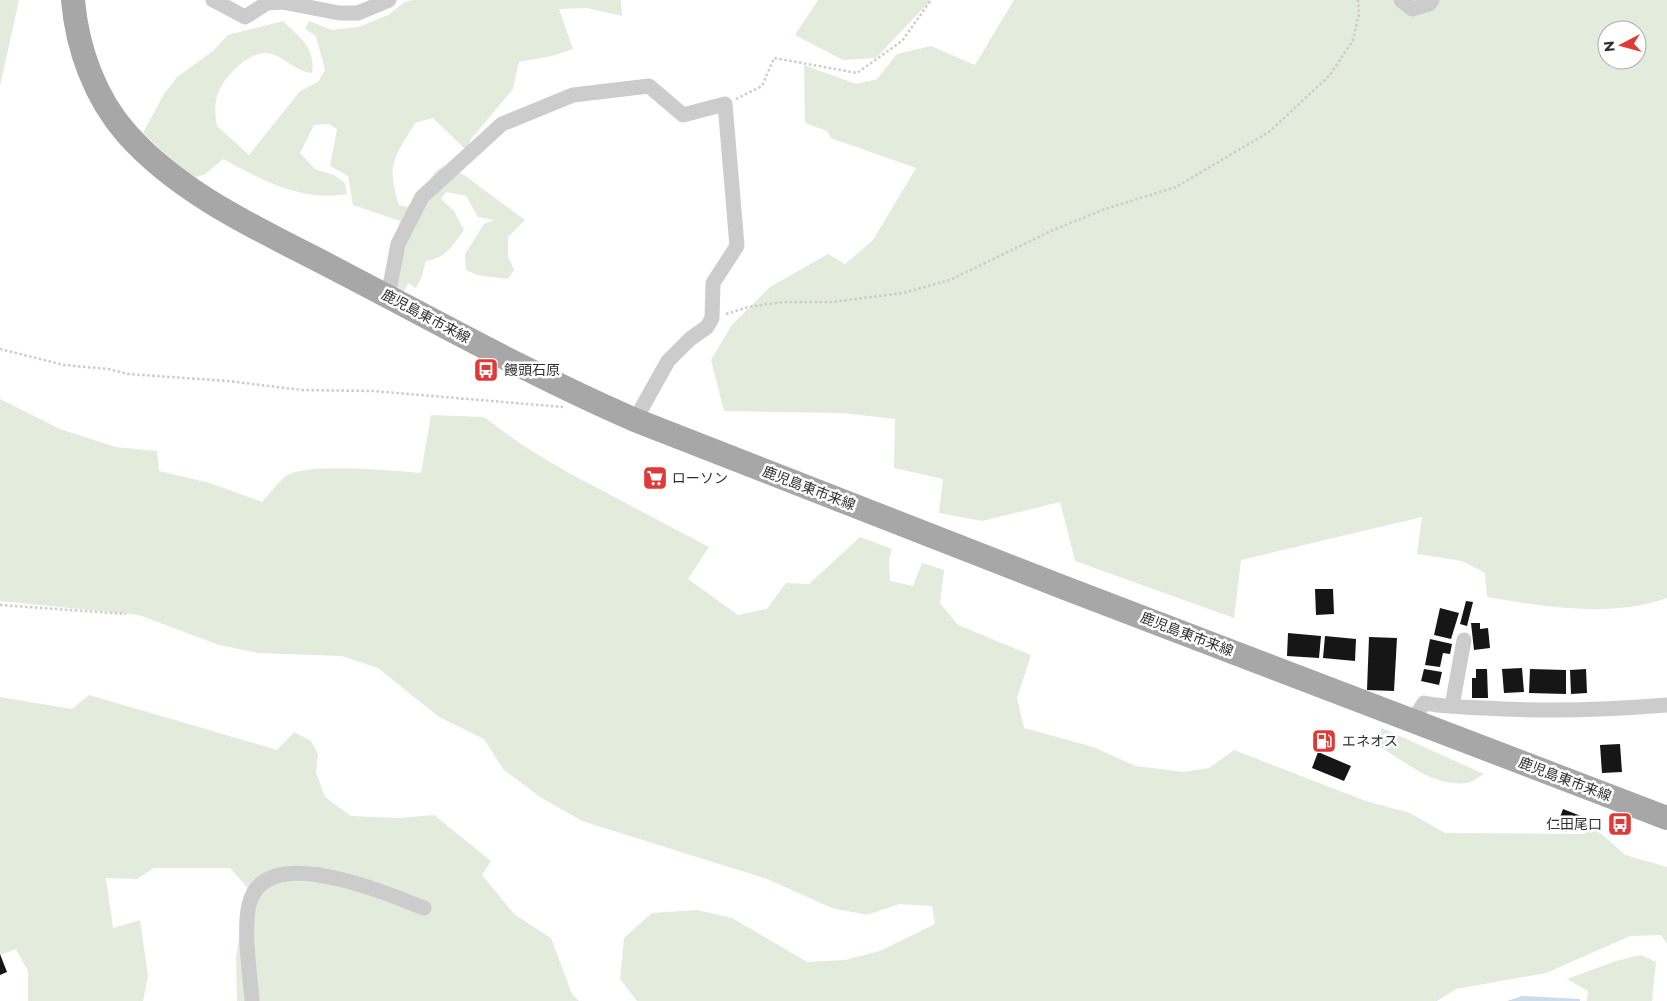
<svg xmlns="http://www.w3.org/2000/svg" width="1667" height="1001" font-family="Montserrat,'Noto Sans JP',sans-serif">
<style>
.green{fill:#e3ebdd;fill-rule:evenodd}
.water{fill:#cadbea}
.building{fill:#161616}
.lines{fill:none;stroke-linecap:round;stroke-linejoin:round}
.path{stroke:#ccc;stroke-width:2.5;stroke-dasharray:2.5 2.5;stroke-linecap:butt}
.minor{stroke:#ccc;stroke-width:15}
.primary{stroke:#a7a7a7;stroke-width:24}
.labels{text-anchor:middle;stroke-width:5;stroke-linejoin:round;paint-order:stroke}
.street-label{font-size:14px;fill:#2f2f2f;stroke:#fff}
.poi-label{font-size:14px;fill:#2f2f2f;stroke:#fff;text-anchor:start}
</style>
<rect width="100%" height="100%" fill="#fff"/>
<g class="green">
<polygon points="0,0 19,0 0,86"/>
<path d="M413,0H621L622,16L587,8L559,9L573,49L552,56L519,62L513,89L471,139L467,151L433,118L415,123C394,159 386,163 399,205L408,207L437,170L444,166L464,175L525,220L508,237V256L514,270L508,279L477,275L466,270L465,254L484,224L494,220L478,217L466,196L446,192L441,199L454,211L464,230C453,245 445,259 426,261L421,279L416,288L408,283L404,292L388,287L390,261L400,221L353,205L348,176L330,166L337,129L329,124L314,125L300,153L315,169L334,175L345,183L347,194C301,202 262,180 223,159L204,175L191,178L143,133L164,94L177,77L213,51L228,35L283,21C300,37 316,48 312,73C295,72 283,54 266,53C248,52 225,76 219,91C214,102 215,114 217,126L249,155L300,91L318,82L325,70L316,36L305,29L309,21L332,30L358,27L388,15L405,2Z"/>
<polygon points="818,0 931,0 876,58 843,60 795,35"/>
<path d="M1014,0H1667V598C1610,618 1545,607 1487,597L1485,573L1462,561L1417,554L1422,517L1241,560L1234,618L1075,561L1060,502L982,521L939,513L943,479L894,468L895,419L843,413L724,411L711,360L731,326L770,287L828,254L845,264L873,240L916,168L831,138L827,131L805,123L804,65L856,84L877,79L897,54L931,46L975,65ZM1607,30H1637V60H1607Z"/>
<path d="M0,399L60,429L116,447L157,451L159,471L210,483L262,502C270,494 277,483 286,476C306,462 395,471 421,473L431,415L484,417L522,445L567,472L709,547L688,579L738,615L767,609L786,583L809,584L860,537L892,549L889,560L890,581L913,586L922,563L944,570L940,603L958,625L1031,655L1017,698L1024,728L1093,747L1136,766L1184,772L1209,768L1234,750L1366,801L1410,813L1445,833L1583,834L1595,828L1625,855L1667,867V944L1661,935L1630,936L1546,973L1456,989L1437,1001H637L620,979L624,938L652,913L697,910L732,918L807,962L845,960L880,951L935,924L932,906L899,904L867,915L832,908L767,879L582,821L540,797L503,769L484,739L439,717L378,668L342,656L258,653L219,645L139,615L0,601Z"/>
<polygon points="89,695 277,750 294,732 311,741 318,754 316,772 325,797 351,816 399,818 434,815 491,861 482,875 515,915 551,938 572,994 579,1001 237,1001 236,958 247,887 230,868 154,868 137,879 106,878 113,928 140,920 148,976 143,1001 28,1001 28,971 16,949 0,955 0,697 72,709"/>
<path d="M1382,728L1484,774C1479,777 1472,782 1467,783C1432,787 1405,761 1377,745Z"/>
<polygon points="1641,955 1656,962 1652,1001 1587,1001 1588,991 1567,979 1616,961"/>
</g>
<polygon class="water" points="1522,996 1580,999 1580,1001 1507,1001"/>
<g class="building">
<polygon points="1315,589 1333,589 1334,614 1316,615"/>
<polygon points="1466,601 1473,602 1467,626 1460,624"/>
<polygon points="1440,608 1459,613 1451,639 1434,635"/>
<polygon points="1471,623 1480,623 1480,629 1488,628 1490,648 1474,650"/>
<polygon points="1288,633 1321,636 1319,658 1287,656"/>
<polygon points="1325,636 1356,639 1355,661 1323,658"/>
<polygon points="1369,637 1397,638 1394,691 1367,690"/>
<polygon points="1430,639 1452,644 1450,654 1443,653 1440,667 1425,665"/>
<polygon points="1522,668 1524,692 1504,693 1502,669"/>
<polygon points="1424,669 1442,672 1439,685 1421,681"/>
<polygon points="1476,669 1487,669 1488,698 1472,698 1472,678 1476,678"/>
<polygon points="1530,669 1566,670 1566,694 1529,693"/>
<polygon points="1586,669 1587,693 1571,694 1570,670"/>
<polygon points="1620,744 1622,772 1602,773 1600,745"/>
<polygon points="1318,752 1351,766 1344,781 1312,768"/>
<polygon points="1563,809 1581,816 1576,830 1569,827 1566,832 1556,828"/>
<polygon points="0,954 7,972 0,975"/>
</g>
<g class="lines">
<g class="path">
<polyline points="736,99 762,86 774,58 857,73 902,41 931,0"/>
<polyline points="726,314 748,307 783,302 832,302 903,293 950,280 1053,230 1105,209 1176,187 1269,132 1330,75 1353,40 1359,14 1358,0"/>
<polyline points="0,349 64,365 108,369 128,374 228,381 302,390 373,391 563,407"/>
<polyline points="0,605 126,614"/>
</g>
<g class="minor">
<polyline points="213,0 245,17 267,3 282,2 339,13 358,13 389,0"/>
<polyline points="1401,0 1412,9 1429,4 1432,0"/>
<polyline points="388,296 398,244 422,197 502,124 573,95 649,86 683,115 725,104 737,246 713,283 712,318 707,327 690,339 668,361 635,420"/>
<polyline points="1452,706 1464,640"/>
<path d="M1413,720L1424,703C1444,707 1464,707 1484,708C1546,712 1606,710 1667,705"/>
<path d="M252,1001C250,974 243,931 249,905C264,839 386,894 424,908"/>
</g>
<path class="primary" d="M73,0C77,48 95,98 127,134C185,199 270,234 345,274C441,324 536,377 635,420L1065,588L1667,818"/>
</g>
<defs>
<symbol id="bus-square" viewBox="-11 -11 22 22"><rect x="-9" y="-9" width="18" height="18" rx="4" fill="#de3a38" stroke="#fff"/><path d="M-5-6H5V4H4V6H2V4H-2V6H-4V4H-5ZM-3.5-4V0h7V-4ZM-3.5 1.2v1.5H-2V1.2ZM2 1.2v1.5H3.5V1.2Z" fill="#fff"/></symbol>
<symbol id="supermarket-square" viewBox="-11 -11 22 22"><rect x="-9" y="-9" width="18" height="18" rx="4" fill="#de3a38" stroke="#fff"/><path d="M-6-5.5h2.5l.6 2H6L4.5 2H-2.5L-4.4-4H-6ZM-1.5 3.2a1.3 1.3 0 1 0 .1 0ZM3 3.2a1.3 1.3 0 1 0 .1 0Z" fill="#fff"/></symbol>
<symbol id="fuel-square" viewBox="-11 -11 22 22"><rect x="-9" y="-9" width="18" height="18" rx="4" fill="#de3a38" stroke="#fff"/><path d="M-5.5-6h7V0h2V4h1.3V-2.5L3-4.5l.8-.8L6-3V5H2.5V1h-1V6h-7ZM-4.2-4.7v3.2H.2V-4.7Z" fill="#fff"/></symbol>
</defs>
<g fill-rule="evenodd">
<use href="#bus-square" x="472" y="356" width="28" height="28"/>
<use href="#supermarket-square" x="641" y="464" width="28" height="28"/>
<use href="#fuel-square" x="1310" y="727" width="28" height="28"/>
<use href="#bus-square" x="1606" y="810" width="28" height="28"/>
</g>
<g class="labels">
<g class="street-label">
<text transform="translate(426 316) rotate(28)" y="5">鹿児島東市来線</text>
<text transform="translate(809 488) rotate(21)" y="5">鹿児島東市来線</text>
<text transform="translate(1187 634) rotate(21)" y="5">鹿児島東市来線</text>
<text transform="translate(1565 779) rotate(21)" y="5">鹿児島東市来線</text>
</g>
<g class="poi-label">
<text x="504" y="375">饅頭石原</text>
<text x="672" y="483">ローソン</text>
<text x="1342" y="746">エネオス</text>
<text x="1602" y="829" text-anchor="end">仁田尾口</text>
</g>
</g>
<g transform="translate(1622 45) rotate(264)"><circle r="24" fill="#ffffff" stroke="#acacac"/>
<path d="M0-4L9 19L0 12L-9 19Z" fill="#de3a38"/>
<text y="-8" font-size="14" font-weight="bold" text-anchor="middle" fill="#2f2f2f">N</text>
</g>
</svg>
